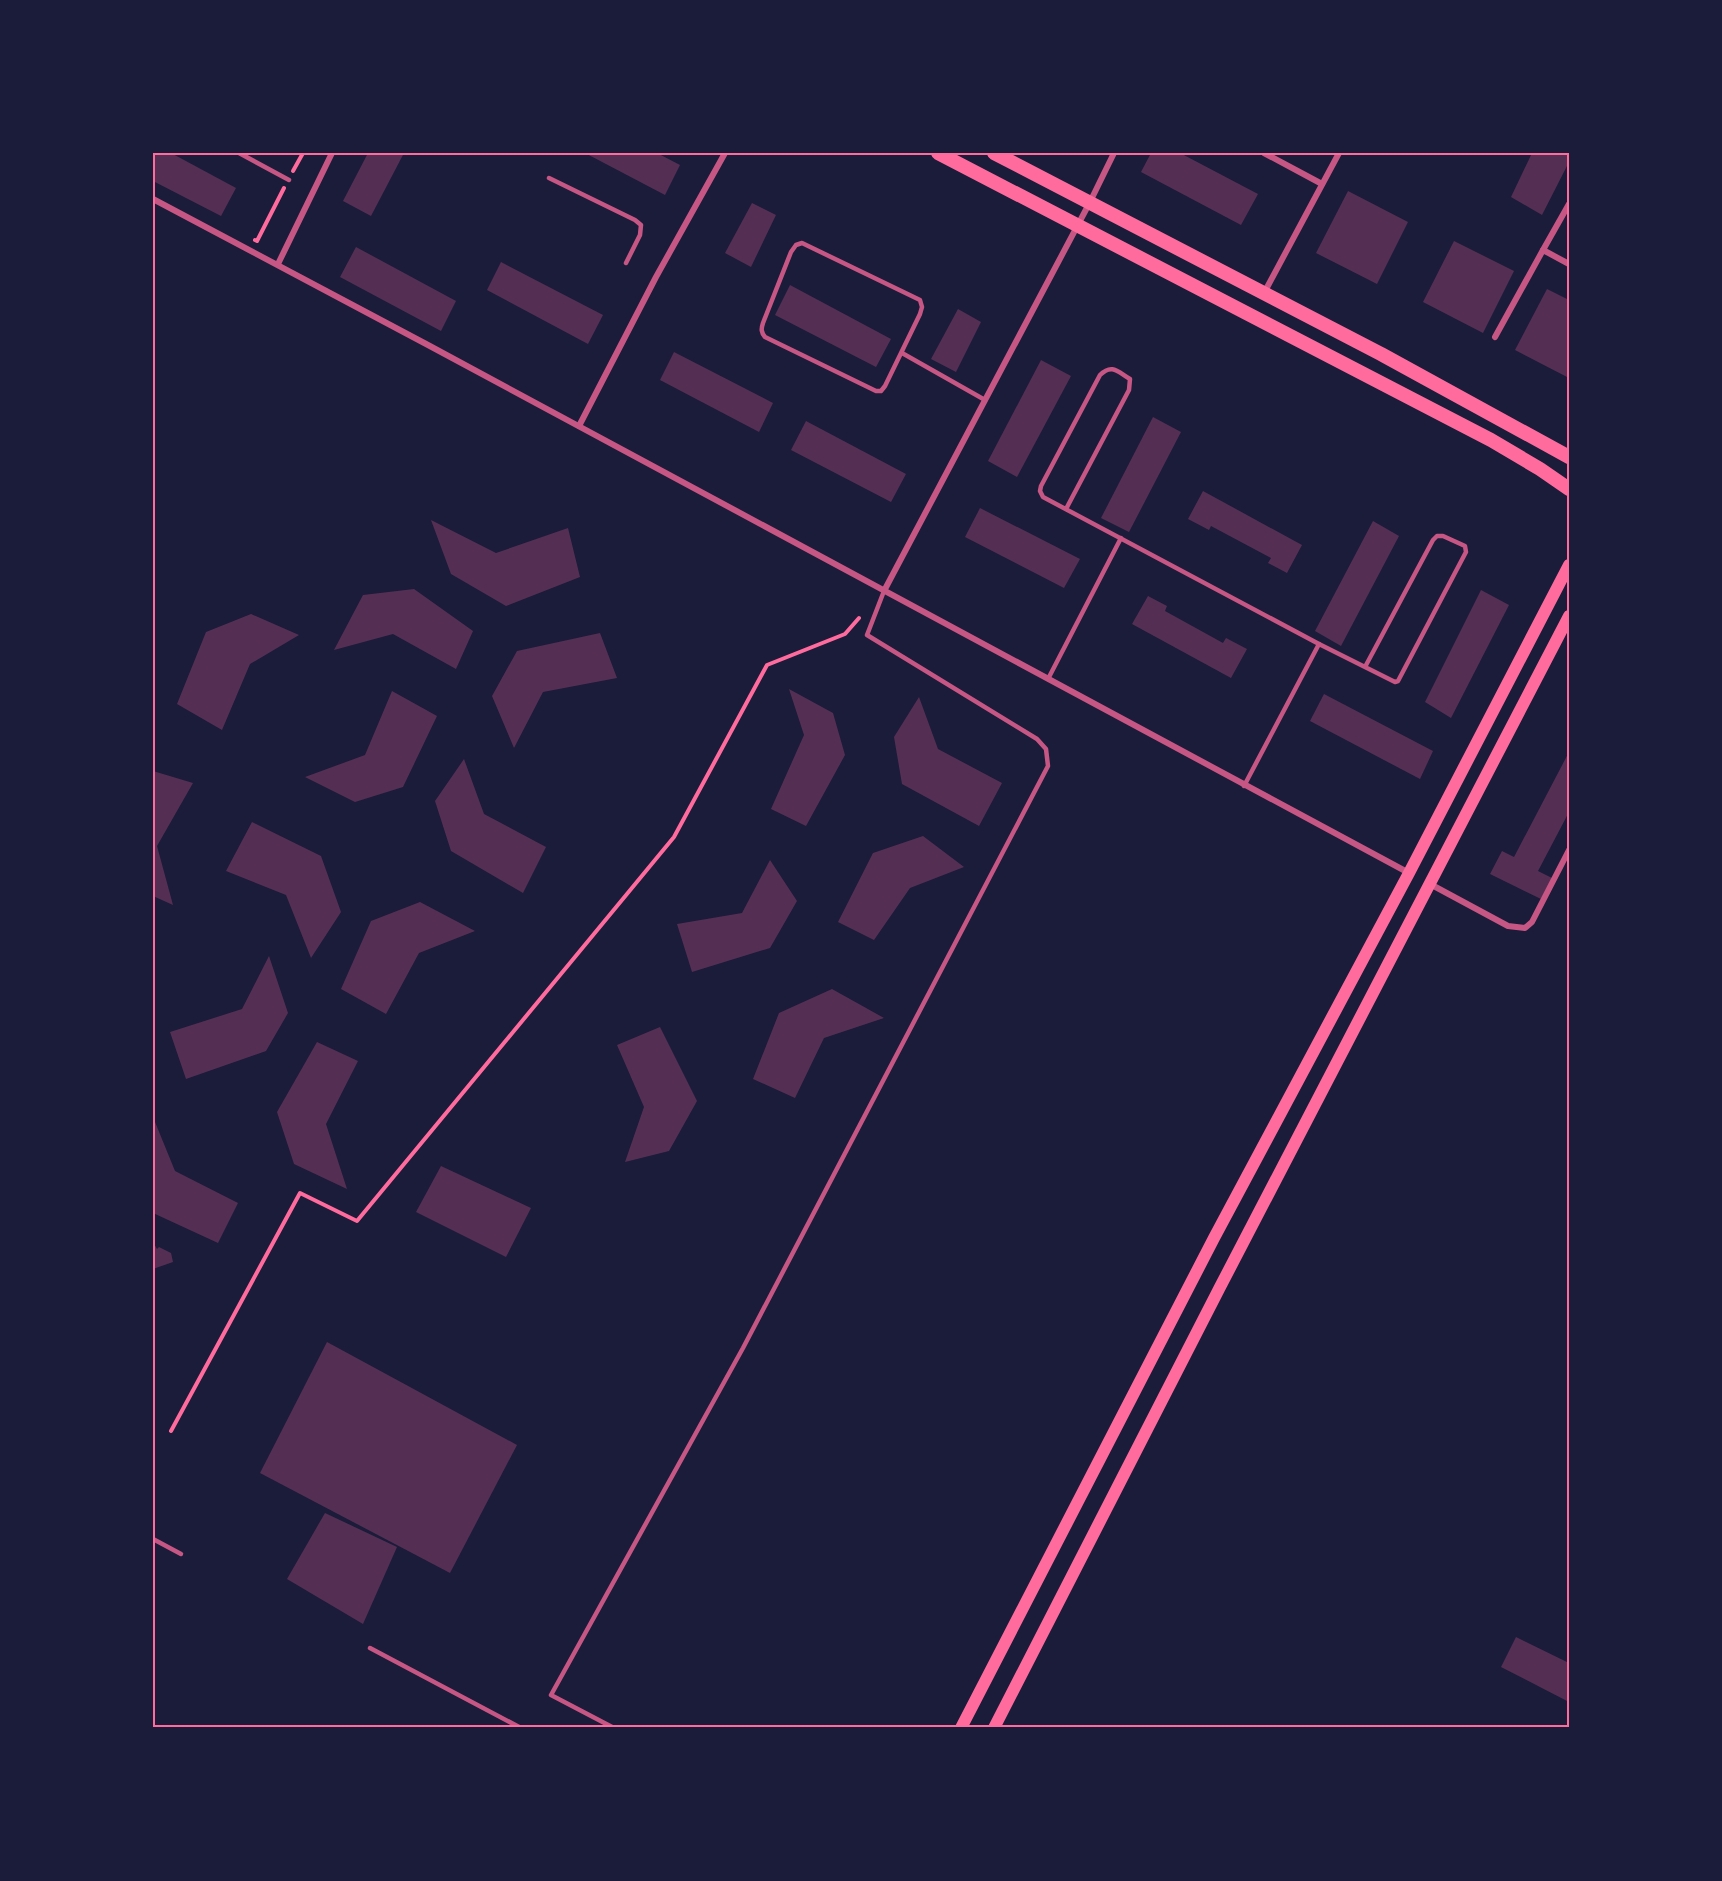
<svg xmlns="http://www.w3.org/2000/svg" width="1722" height="1881" font-family="'Space Grotesk',sans-serif">
<style>
.building{fill:#542f53}
.lines{fill:none;stroke-linecap:round;stroke-linejoin:round}
.path{stroke:#ff6b9d;stroke-width:4}
.service{stroke:#c65784;stroke-width:4.5}
.minor{stroke:#c65784;stroke-width:6}
.secondary{stroke:#ff6b9d;stroke-width:12}
.primary{stroke:#ff6b9d;stroke-width:14}
.neatline{fill:none;stroke:#ff6b9d;stroke-width:2}
</style>
<rect width="100%" height="100%" fill="#1b1b3a"/>
<g class="building">
<polygon points="153,153 171,153 236,188 221,216 153,181"/>
<polygon points="368,153 404,153 371,216 343,201"/>
<polygon points="585,153 657,153 680,165 665,195"/>
<polygon points="1151,153 1180,153 1258,194 1241,225 1141,172"/>
<polygon points="1532,153 1569,153 1569,162 1542,215 1511,197"/>
<polygon points="1348,191 1408,222 1377,284 1316,253"/>
<polygon points="752,203 776,215 751,267 725,253"/>
<polygon points="1454,241 1514,271 1483,333 1423,302"/>
<polygon points="356,247 456,301 441,331 340,277"/>
<polygon points="501,262 603,315 588,344 487,290"/>
<polygon points="790,285 891,339 876,367 775,315"/>
<polygon points="1547,289 1569,300 1569,378 1515,350"/>
<polygon points="958,309 981,322 956,372 931,359"/>
<polygon points="674,352 773,403 759,432 660,380"/>
<polygon points="1041,360 1071,376 1017,477 988,461"/>
<polygon points="1153,417 1181,432 1129,532 1101,518"/>
<polygon points="806,421 906,474 891,502 791,450"/>
<polygon points="1203,491 1302,545 1287,573 1268,563 1271,558 1211,526 1209,530 1188,519"/>
<polygon points="980,508 1080,559 1064,588 965,537"/>
<polygon points="431,520 496,553 568,528 580,577 506,606 451,574"/>
<polygon points="1373,521 1399,536 1341,646 1315,631"/>
<polygon points="414,589 473,631 456,669 393,634 334,650 363,595"/>
<polygon points="1481,590 1509,605 1451,718 1425,702"/>
<polygon points="1148,596 1167,606 1165,611 1223,643 1226,638 1247,649 1231,678 1132,624"/>
<polygon points="251,614 299,635 250,664 222,730 177,704 206,632"/>
<polygon points="600,633 617,678 543,692 514,748 492,696 517,651"/>
<polygon points="789,689 833,713 845,755 806,826 771,809 804,735"/>
<polygon points="392,691 437,716 403,787 355,802 305,777 365,755"/>
<polygon points="1324,694 1433,751 1420,779 1310,721"/>
<polygon points="919,697 938,749 1002,783 979,826 902,784 894,737"/>
<polygon points="1569,752 1569,812 1538,871 1552,878 1541,899 1490,874 1502,851 1514,857"/>
<polygon points="464,759 484,814 546,847 523,893 451,851 435,801"/>
<polygon points="153,771 193,783 157,846 173,905 153,896"/>
<polygon points="252,822 321,856 341,912 311,958 286,895 226,871"/>
<polygon points="923,836 964,867 910,888 874,940 838,922 873,853"/>
<polygon points="770,860 797,901 770,948 692,972 677,924 742,913"/>
<polygon points="420,902 475,931 419,953 386,1014 341,989 371,921"/>
<polygon points="269,956 288,1013 266,1051 186,1079 170,1032 242,1009"/>
<polygon points="832,989 884,1018 824,1038 795,1098 753,1079 779,1013"/>
<polygon points="660,1027 697,1101 669,1151 625,1162 644,1107 617,1045"/>
<polygon points="317,1042 358,1061 326,1124 347,1189 294,1164 277,1112"/>
<polygon points="153,1117 175,1171 238,1203 218,1243 153,1213"/>
<polygon points="441,1166 531,1208 506,1257 416,1212"/>
<polygon points="153,1242 157,1249 159,1247 171,1253 173,1262 153,1269"/>
<polygon points="327,1342 517,1445 450,1573 260,1473"/>
<polygon points="325,1513 397,1547 363,1624 287,1579"/>
<polygon points="1516,1637 1569,1663 1569,1702 1501,1667"/>
</g>
<g class="lines">
<g class="path">
<polyline points="293,171 303,153"/>
<polyline points="255,240 257,241 284,188"/>
<polyline points="171,1431 300,1193 357,1221 674,837 767,665 845,634 859,618"/>
</g>
<g class="service">
<polyline points="239,153 289,180"/>
<polyline points="549,178 635,220 641,225 640,235 626,263"/>
<path d="M802,243L920,300L922,307L920,314L885,386L881,391H876L765,337C761,332 761,329 763,323L791,252L796,245Z"/>
<polyline points="902,353 985,400"/>
<path d="M1066,509L1129,390L1130,379C1118,372 1112,363 1100,375L1041,486L1040,491L1043,497L1319,644"/>
<polyline points="1048,679 1121,538"/>
<polyline points="1244,786 1319,644 1395,682 1398,681 1466,552 1465,546 1443,536 1437,536 1433,540 1365,667"/>
<polyline points="153,1539 181,1554"/>
<polyline points="370,1648 521,1728"/>
<polyline points="614,1728 551,1695 743,1348 1048,766 1046,749 1037,739 867,635 884,591"/>
</g>
<g class="minor">
<polyline points="1264,153 1322,184"/>
<polyline points="153,199 428,345 1409,873"/>
<polyline points="1543,250 1569,204"/>
<polyline points="278,264 332,153"/>
<polyline points="1264,293 1339,153"/>
<polyline points="1495,337 1543,250 1569,264"/>
<polyline points="579,426 656,277 725,153"/>
<polyline points="884,591 1090,202 1114,153"/>
<polyline points="1430,884 1508,926 1525,928 1532,922 1569,850"/>
</g>
<g class="secondary">
<polyline points="961,1728 1214,1238 1409,873 1569,565"/>
<polyline points="994,1728 1219,1289 1569,616"/>
</g>
<g class="primary">
<polyline points="938,153 1491,440 1540,469 1569,489"/>
<polyline points="994,153 1381,354 1569,457"/>
</g>
</g>
<rect width="1722" height="1881" fill="none" stroke="#1b1b3a" stroke-width="309"/>
<rect x="154" y="154" width="1414" height="1572" class="neatline"/>
</svg>
